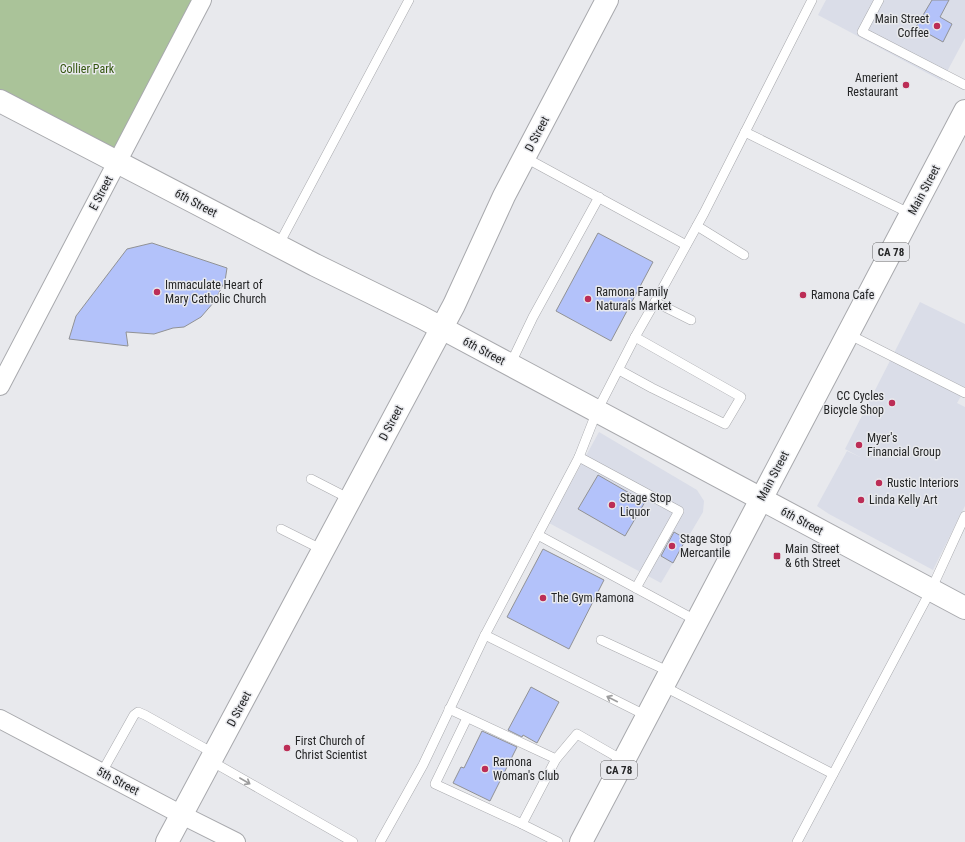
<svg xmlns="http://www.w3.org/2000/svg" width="965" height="842" font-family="'Roboto Condensed',sans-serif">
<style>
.built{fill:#dadde8}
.green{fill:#aac399}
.building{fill:#b3c2fa;stroke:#919295}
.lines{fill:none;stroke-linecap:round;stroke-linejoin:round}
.service-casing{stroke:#a8a9ad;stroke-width:10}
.minor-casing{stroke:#a8a9ad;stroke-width:20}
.tertiary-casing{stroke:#a8a9ad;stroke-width:24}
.primary-casing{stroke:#a8a9ad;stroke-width:24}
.service{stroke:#fff;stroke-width:9}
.minor{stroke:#fff;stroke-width:18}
.tertiary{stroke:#fff;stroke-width:22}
.primary{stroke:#fff;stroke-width:22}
.oneway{stroke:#9d9d9e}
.poi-dot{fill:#bc2d56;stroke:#e8e9ed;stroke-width:1.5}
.labels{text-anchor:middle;stroke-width:3;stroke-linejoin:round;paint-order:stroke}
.shield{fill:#e8e9ed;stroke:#606062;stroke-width:1}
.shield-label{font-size:11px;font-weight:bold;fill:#252627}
.poi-label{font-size:12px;fill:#252627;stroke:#e8e9ed;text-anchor:start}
.park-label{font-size:12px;fill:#34560f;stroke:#e8e9ed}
.street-label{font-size:12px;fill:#252627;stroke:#e8e9ed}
</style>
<rect width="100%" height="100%" fill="#e8e9ed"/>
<g class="built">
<polygon points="826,0 965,0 965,38 942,81 818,15"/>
<polygon points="920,302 965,324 965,389 957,403 965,407 965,506 933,570 829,514 817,506 847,451 860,457 845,449"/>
<polygon points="599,432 697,490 704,501 703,512 661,583 549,523"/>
</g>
<polygon class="green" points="0,0 201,0 116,162 0,100"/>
<g class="building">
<polygon points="932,0 949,0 940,17 952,24 943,42 916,27"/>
<polygon points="598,233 653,262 611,341 556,311"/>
<polygon points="152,243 227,268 225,281 214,302 201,317 184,327 173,328 154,334 126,332 128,346 69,339 76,316 127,249"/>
<polygon points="598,475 645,502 625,536 578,509"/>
<polygon points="674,532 686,539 673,563 661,556"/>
<polygon points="543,549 604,580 569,649 507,617"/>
<polygon points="531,687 559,702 537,743 523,735 522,737 508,730"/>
<polygon points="482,731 517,747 490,801 453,783 461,767 464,768"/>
</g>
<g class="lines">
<defs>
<g id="service">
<polyline points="879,0 862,32 965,85"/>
<polyline points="745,132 911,214"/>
<polyline points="524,157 686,245"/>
<polyline points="697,226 744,255"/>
<polyline points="278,246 409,0"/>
<polyline points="655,302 691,320"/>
<polyline points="848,334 965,393"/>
<polyline points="510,365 533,317 599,197"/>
<polyline points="619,370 652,388 725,424 741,397 635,337"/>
<polyline points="579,457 679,511 636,588"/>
<polyline points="311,479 350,499"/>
<polyline points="281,529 323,550"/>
<polyline points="538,535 697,621"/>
<polyline points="485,635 647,716"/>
<polyline points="601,640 670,672"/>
<polyline points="663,686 833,774"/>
<polyline points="449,709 556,759"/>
<polyline points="467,718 435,784 522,824"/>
<polyline points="211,761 353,842"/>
<polyline points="102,772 134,715 138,712 145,715 215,754"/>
<polyline points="380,842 423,765 485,635 579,457 597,411 635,337 655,302 704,213 812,0"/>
<polyline points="558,842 522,824 556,759 577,734 624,761"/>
<polyline points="797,842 931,590 965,516"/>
</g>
<g id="minor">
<polyline points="0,386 202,0"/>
<polyline points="0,719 182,815 236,842"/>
</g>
<g id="tertiary">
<polyline points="0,101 315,265 421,317 965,608"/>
<polyline points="167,842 454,305 504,196 607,0"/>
</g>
<polyline id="primary" points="581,842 965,111"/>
</defs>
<use href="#service" class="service-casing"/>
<use href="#minor" class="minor-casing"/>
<use href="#tertiary" class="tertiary-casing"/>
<use href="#primary" class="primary-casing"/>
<use href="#service" class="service"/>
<use href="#minor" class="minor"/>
<use href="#tertiary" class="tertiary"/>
<use href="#primary" class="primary"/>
</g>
<defs><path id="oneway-shaft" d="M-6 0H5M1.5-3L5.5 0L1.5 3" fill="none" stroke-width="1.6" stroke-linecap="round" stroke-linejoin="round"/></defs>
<g class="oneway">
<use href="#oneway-shaft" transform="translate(612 699) rotate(-153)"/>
<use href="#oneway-shaft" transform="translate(245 781) rotate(30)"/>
</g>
<g class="poi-dot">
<circle cx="937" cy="26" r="4"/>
<circle cx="906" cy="85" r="4"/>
<circle cx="157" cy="292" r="4"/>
<circle cx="803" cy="295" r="4"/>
<circle cx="588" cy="299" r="4"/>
<circle cx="892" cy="403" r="4"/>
<circle cx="859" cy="445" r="4"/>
<circle cx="879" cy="483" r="4"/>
<circle cx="861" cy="500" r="4"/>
<circle cx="612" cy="505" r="4"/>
<circle cx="672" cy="546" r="4"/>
<rect x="773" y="552" width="8" height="8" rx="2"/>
<circle cx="543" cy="598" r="4"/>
<circle cx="287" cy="748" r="4"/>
<circle cx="485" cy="769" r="4"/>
</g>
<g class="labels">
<g class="shield">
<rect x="873" y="243" width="36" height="18" rx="3"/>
<rect x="601" y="761" width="36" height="18" rx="3"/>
</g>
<g class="shield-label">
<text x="891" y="256">CA 78</text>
<text x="619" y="774">CA 78</text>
</g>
<g class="poi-label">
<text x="929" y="23" text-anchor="end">Main Street<tspan x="929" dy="14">Coffee</tspan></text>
<text x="898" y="82" text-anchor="end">Amerient<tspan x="898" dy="14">Restaurant</tspan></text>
<text x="165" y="289">Immaculate Heart of<tspan x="165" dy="14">Mary Catholic Church</tspan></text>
<text x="596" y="296">Ramona Family<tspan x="596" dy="14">Naturals Market</tspan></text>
<text x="811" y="299">Ramona Cafe</text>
<text x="884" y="400" text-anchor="end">CC Cycles<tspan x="884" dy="14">Bicycle Shop</tspan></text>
<text x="867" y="442">Myer's<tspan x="867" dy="14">Financial Group</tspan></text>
<text x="887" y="487">Rustic Interiors</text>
<text x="620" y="502">Stage Stop<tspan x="620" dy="14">Liquor</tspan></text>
<text x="869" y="504">Linda Kelly Art</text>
<text x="680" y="543">Stage Stop<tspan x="680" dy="14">Mercantile</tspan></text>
<text x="785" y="553">Main Street<tspan x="785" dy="14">&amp; 6th Street</tspan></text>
<text x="551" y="602">The Gym Ramona</text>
<text x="295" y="745">First Church of<tspan x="295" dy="14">Christ Scientist</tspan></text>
<text x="493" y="766">Ramona<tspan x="493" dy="14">Woman's Club</tspan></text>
</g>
<g class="park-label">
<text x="87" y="73">Collier Park</text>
</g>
<g class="street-label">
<text transform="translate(537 134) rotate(-62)" y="4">D Street</text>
<text transform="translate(924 190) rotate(-62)" y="4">Main Street</text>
<text transform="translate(101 193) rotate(-62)" y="4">E Street</text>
<text transform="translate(196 203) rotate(28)" y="4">6th Street</text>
<text transform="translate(484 351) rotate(28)" y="4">6th Street</text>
<text transform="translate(391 423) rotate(-62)" y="4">D Street</text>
<text transform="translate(773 476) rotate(-62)" y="4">Main Street</text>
<text transform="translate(802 521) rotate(28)" y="4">6th Street</text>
<text transform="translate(239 709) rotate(-62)" y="4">D Street</text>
<text transform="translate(118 781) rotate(28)" y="4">5th Street</text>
</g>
</g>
</svg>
